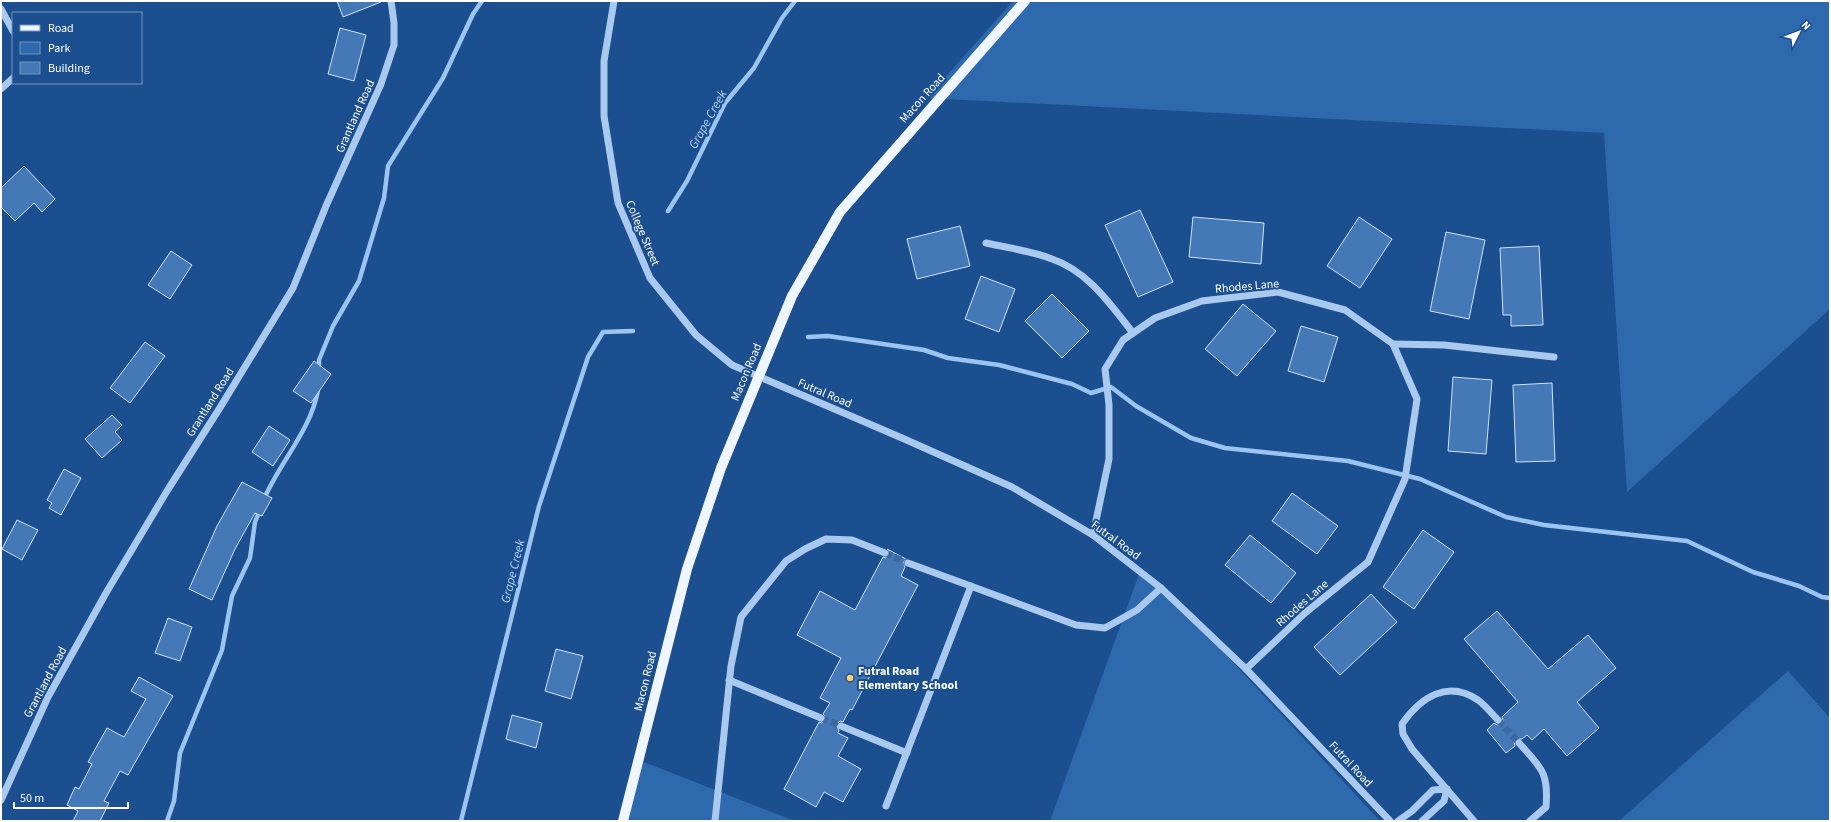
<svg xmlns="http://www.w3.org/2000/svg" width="1831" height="822" font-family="'Source Sans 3',sans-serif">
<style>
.green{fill:#2e69ad}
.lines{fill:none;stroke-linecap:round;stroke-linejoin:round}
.stream{stroke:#9cc4f0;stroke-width:4.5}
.building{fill:#4478b7;stroke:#cfe3fa}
.minor-tunnel{stroke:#3d69a0;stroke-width:7;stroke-dasharray:7 3.5;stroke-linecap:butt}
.minor{stroke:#a9c9ee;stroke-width:7}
.major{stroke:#f0f6ff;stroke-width:10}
.poi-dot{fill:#ffd166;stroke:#1b4f8f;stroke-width:1.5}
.labels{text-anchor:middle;stroke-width:4;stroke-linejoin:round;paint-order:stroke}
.street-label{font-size:12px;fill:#fff;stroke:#1b4f8f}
.poi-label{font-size:12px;font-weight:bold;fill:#fff;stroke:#1b4f8f;text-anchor:start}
.water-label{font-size:13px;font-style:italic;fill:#b5d3f5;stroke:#1b4f8f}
</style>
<rect width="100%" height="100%" fill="#1b4f8f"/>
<g class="green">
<polygon points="1013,1 1830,1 1830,309 1627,492 1604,133 927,98"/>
<polygon points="1139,574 1165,589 1380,821 1050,821"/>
<polygon points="1788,671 1830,718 1830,821 1619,821"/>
<polygon points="636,759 795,821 622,821"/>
</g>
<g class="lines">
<g class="stream">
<polyline points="668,211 687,181 725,103 754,68 782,18 795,1"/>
<polyline points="808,337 828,336 924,350 948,358 999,365 1072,384 1091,393 1111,387 1136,406 1191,438 1225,448 1348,461 1420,479 1506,517 1544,525 1687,541 1753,572 1799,586 1822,597 1830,598"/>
<polyline points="319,370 319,360 333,326 359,281 384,198 388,166 443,78 473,14 482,1"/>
<path d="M264,499C280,462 311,430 318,390"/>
<polyline points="167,821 174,801 180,753 222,650 232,596 250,558 255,522 260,510"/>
<polyline points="461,821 539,506 588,357 603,332 633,331"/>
</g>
</g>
<g class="building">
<polygon points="337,1 381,1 381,2 343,17"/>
<polygon points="340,28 366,35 354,81 328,74"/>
<polygon points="24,166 55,199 42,212 34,203 15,221 1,207 1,188"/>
<polygon points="1140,210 1173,282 1138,297 1105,225"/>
<polygon points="1193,217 1264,223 1261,264 1189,257"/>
<polygon points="1359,217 1392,239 1360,288 1327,266"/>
<polygon points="960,226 970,266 917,279 907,239"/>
<polygon points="1446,232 1485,240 1469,319 1430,311"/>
<polygon points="1539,246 1543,325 1511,326 1511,315 1503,315 1500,248"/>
<polygon points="171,251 192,265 170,299 148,285"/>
<polygon points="981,276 1015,289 999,332 965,319"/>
<polygon points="1052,294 1089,331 1062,358 1025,321"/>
<polygon points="1243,304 1276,331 1237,376 1205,349"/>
<polygon points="1301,326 1338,337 1324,382 1288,371"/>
<polygon points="145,342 165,356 130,403 110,388"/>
<polygon points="314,361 331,374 311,403 293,391"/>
<polygon points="1453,377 1492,380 1486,454 1448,451"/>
<polygon points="1552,383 1555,461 1516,462 1513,385"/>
<polygon points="112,415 122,425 115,432 122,440 102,458 85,439"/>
<polygon points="269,426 290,440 273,466 252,452"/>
<polygon points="64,469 81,478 61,515 49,508 52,503 47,500"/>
<polygon points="242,482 272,498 262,516 255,513 235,549 212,600 189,589 217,526"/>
<polygon points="1292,493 1338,526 1317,554 1272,521"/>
<polygon points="17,520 38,530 22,560 2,549"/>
<polygon points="1423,530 1454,552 1414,609 1383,587"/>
<polygon points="1250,535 1296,573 1271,603 1225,565"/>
<polygon points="887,549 906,559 903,563 905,567 901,576 918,585 852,710 850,709 843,722 840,721 836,724 839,730 838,733 848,738 838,756 861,769 843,802 824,792 816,807 784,789 819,722 822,723 825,720 826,717 823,714 830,703 820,698 841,658 797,635 820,591 855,610 883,557 886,558 889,555 890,552"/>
<polygon points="1371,594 1397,622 1340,675 1314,647"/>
<polygon points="1497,611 1548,669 1588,635 1616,668 1577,702 1599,728 1567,756 1544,729 1532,740 1527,735 1522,739 1516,739 1514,742 1515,746 1506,753 1487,730 1494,723 1497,725 1501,724 1503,721 1502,717 1518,702 1464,639"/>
<polygon points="168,618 192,627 180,661 155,653"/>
<polygon points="556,649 583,656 571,699 545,691"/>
<polygon points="139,677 173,696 128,775 120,771 104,801 109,803 100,821 73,821 78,811 67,805 75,787 79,789 92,764 88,762 107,728 124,737 146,699 131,691"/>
<polygon points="512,715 542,723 536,748 506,739"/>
</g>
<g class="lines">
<g class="minor-tunnel">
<polyline points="885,553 908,563"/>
<polyline points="821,718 841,726"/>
<polyline points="1498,720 1519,743"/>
</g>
<g class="minor">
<polyline points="614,1 604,61 604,116 618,203 650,278 696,335 732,365 902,438 1012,487 1093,535 1161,588 1246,669 1390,821"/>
<polyline points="1,9 13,31"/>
<polyline points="1,89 13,78"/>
<path d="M986,243C1008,248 1032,251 1052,259C1088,271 1111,305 1133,333"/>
<polyline points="1393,344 1444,345 1554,357"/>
<polyline points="1093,535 1109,459 1109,405 1105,369 1123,340 1155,318 1202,301 1278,292 1345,310 1393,344 1417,399 1405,479 1368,562 1305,613 1246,669"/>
<polyline points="908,563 1076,625 1105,628 1137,610 1161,588"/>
<polyline points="729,680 821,718"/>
<polyline points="841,726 907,753"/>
<path d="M1519,743C1540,767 1549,771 1546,807L1530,821"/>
<polyline points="1,800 48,697 106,593 167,491 221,406 293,288 326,206 381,84 394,45 394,23 391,1"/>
<polyline points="886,806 971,586"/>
<polyline points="715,821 731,666 741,617 786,561 805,549 826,539 852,540 885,553"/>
<polyline points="1398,821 1412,811 1433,790 1447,789 1444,801 1422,821"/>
<path d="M1474,821L1412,749L1403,734L1402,724C1420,698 1447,679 1478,700C1485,705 1492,714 1498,720"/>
</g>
<polyline class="major" points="623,821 687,569 721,468 792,296 840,212 1025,1"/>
</g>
<circle class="poi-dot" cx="850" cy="678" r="4"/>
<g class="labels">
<g class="street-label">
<text transform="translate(922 98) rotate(-48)" y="4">Macon Road</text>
<text transform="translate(355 116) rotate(-66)" y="4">Grantland Road</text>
<text transform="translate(643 233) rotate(67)" y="4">College Street</text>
<text transform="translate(1247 286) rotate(-5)" y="4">Rhodes Lane</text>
<text transform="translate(746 372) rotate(-67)" y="4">Macon Road</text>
<text transform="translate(825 393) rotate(23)" y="4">Futral Road</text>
<text transform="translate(210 402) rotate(-58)" y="4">Grantland Road</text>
<text transform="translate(1116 540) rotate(36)" y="4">Futral Road</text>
<text transform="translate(1302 603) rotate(-41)" y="4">Rhodes Lane</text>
<text transform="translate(645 681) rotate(-76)" y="4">Macon Road</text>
<text transform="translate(45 682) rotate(-62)" y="4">Grantland Road</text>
<text transform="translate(1351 764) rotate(47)" y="4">Futral Road</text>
</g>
<g class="poi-label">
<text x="858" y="675">Futral Road<tspan x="858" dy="14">Elementary School</tspan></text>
</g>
<g class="water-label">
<text transform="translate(707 119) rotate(-61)" y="5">Grape Creek</text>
<text transform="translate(512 571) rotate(-76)" y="5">Grape Creek</text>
</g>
</g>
<rect width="1831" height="822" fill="none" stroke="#ffffff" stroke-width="4"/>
<rect x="12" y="12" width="130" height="72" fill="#1b4f8f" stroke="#7695bc"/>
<rect x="20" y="25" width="20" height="6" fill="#f0f6ff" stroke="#7695bc"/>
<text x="48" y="32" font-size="12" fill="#ffffff">Road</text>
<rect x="20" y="42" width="20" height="12" fill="#2e69ad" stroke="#7695bc"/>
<text x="48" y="52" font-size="12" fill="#ffffff">Park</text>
<rect x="20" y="62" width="20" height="12" fill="#4478b7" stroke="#7695bc"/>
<text x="48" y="72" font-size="12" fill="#ffffff">Building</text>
<g transform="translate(1799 32) rotate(48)" stroke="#1b4f8f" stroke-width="3" paint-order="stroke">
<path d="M0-3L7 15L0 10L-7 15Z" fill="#ffffff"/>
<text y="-6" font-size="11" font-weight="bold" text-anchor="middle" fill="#ffffff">N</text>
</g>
<path d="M14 802v6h114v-6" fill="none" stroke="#ffffff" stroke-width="2"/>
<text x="20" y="802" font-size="12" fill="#ffffff" stroke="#1b4f8f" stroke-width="3" paint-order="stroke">50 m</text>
</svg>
